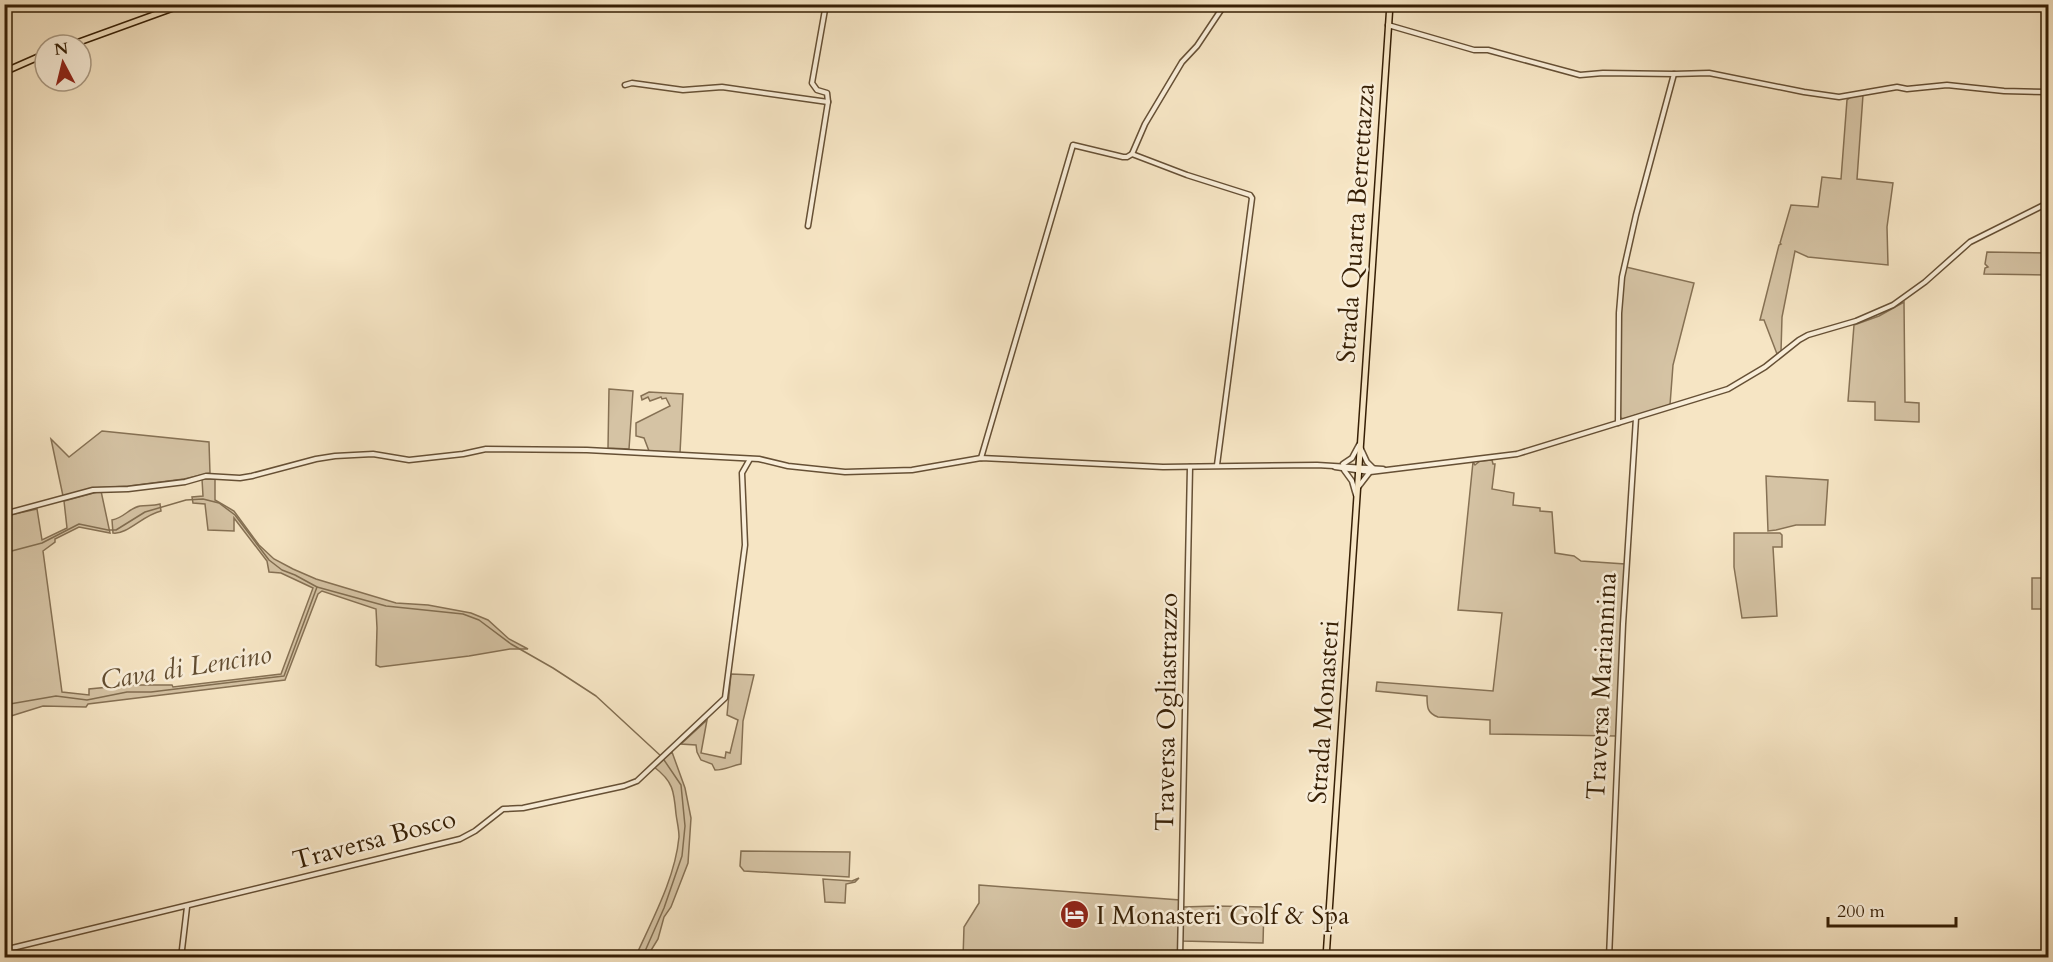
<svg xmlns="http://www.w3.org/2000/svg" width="2053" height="962" font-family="Cardo,serif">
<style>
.green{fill:#d5c3a4;stroke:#867154;stroke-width:1.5}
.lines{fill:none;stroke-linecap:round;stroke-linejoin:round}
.stream{stroke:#826e51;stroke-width:1.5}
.minor-casing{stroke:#665035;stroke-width:7}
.major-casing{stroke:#361f05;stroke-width:8}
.minor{stroke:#f9eed9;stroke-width:4}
.major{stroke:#f6e5c4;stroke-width:5}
.labels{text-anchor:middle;stroke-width:5;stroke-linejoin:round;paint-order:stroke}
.street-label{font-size:26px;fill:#361f05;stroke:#f9eed9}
.poi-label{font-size:26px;fill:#361f05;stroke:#f9eed9;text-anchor:start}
.water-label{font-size:27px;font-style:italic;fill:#624d31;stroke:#f9eed9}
</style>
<rect width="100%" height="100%" fill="#f6e5c4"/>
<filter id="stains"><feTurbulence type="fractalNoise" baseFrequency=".00333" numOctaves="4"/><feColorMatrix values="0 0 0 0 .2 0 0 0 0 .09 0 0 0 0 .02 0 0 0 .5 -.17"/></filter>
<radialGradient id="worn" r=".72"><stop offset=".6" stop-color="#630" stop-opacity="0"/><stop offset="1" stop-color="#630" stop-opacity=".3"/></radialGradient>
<g class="green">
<polygon points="1863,95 1857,179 1893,183 1887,227 1888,265 1808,257 1795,251 1782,317 1781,352 1777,354 1764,320 1760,320 1779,245 1781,244 1780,243 1791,205 1818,207 1822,177 1841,179 1847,100 1851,97"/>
<polygon points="1987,252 2048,253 2048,275 1984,274 1985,268 1988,267 1985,264"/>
<path d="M1626,267L1694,283L1673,365L1670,405L1623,419L1619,417C1620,368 1616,315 1626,267Z"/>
<polygon points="1904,302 1905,402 1919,403 1919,422 1875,420 1875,402 1848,401 1854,325 1879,316"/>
<polygon points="609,389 633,391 629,449 608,448"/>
<polygon points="649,392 683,394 680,453 649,451 644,438 636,436 636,423 670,406 666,398 662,399 661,397 650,401 648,397 642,400 641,396"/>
<polygon points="102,431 209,442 210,473 184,479 129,486 93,488 63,496 51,439 69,457"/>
<path d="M1492,460L1493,464H1495L1492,489L1514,493L1513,505L1540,508V511L1552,512L1555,553L1574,556L1581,561L1625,564L1616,736L1490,734V720L1438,717C1427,713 1427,707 1427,696L1376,691L1377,682L1493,691L1502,613L1458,610L1473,462L1475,465L1480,461Z"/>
<polygon points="1766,476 1828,480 1825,525 1796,525 1776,530 1768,531"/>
<polygon points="202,479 215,479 215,500 234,511 259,545 274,559 293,569 316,579 396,603 428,605 471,613 488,620 509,639 528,649 510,649 469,656 380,667 376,665 377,628 376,609 322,591 318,594 285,680 88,704 86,707 43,706 11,716 10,711 5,712 5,516 37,509 42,540 67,528 64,501 101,491 110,533 79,527 55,539 55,542 43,551 62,692 89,695 89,689 130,685 172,685 173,687 281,674 313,588 281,573 269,572 267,561 234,518 234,531 208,530 205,504 193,503 192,497 203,496"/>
<path d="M160,504L161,511C143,515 127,535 113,533L112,520C124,518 129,508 140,506C147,505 153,506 160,504Z"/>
<polygon points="1734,533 1780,533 1782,535 1782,547 1773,547 1777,616 1742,618 1734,567"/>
<rect x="2032" y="578" width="16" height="31"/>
<path d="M731,674L754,675L743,721L741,764C731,766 725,770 715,770L712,764L701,760L697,752L696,745L681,744L707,720L701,753L725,758L726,752L730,753L738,720L727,715Z"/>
<path d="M672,752L685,788L691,818L688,863L671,907L664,917L658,939L647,957L635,958C652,920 675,879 679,837C679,829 677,822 676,814C674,791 673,781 654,767Z"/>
<polygon points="741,851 850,852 849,877 744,871 740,866"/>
<polygon points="859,878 855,882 846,884 845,903 825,902 823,879 852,881"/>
<polygon points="979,885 1180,900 1178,957 963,958 964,927 979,903"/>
<polygon points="1215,906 1264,907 1263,943 1182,941 1183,907"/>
</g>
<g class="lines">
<g class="stream">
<polyline points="4,553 42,543 79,524 108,530 116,530 145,512 186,500 203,499 219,503 235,515 269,560 282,570 295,575 317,587 386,606 463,614 479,620 511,644 553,668 596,696 662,757 681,785 685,826 682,856 664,908 642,958"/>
<polyline points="4,705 56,696 87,700 127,692 151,692 284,676 317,587"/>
</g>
<defs>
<g id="minor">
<polyline points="1388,25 1474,50 1488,50 1580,75 1603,73 1674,74 1636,215 1622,277 1619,313 1618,423"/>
<polyline points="1674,74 1709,73 1804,92 1839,97 1897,87 1907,89 1947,85 2004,91 2048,92"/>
<polyline points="625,85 632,83 683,90 722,87 828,102"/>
<polyline points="1132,154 1187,175 1250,195 1252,198 1217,465"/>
<polyline points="808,226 828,102 827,93 817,90 812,83 826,4"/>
<polyline points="1361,449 1367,462 1373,468"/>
<polyline points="981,458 1073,145 1123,157 1127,157 1132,154 1145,124 1182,62 1197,46 1225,4"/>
<polyline points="1343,464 1352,458 1359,445"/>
<polyline points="1335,467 1370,472 1517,454 1728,389 1765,367 1799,340 1808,335 1856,321 1893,305 1925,282 1970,242 2048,203"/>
<polyline points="1344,470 1352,481 1356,495"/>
<polyline points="1359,486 1369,473"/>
<polyline points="4,514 93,490 128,489 185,482 206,476 240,478 252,476 316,459 335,456 373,454 409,460 463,454 486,449 587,450 759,459 788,466 845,472 912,470 981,458 1163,467 1317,465 1383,469"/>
<polyline points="4,950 460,839 475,831 503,809 523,808 624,786 637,781 725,698 745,545 742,473 750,459"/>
<polyline points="181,958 187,907"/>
<polyline points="1180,958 1190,467"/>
<polyline points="1609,958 1623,624 1636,418"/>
</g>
<g id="major">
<polyline points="71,45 184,4"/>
<polyline points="4,72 45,54"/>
<polyline points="1326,958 1390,4"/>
</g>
</defs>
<use href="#minor" class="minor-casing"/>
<use href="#major" class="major-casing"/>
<use href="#minor" class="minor"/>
<use href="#major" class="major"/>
</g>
<defs>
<symbol id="hotel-disc" viewBox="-11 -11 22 22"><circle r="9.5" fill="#8f2418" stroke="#f9eed9"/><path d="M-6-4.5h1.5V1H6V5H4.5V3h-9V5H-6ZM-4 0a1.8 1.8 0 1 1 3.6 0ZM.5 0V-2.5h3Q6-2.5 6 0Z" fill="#fff"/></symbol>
</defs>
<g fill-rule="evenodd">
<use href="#hotel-disc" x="1058" y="898" width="33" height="33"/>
</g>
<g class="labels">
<g class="street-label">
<text transform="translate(1355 223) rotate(-86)" y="9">Strada Quarta Berrettazza</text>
<text transform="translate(1601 686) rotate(-87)" y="9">Traversa Mariannina</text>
<text transform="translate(1166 712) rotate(-89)" y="9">Traversa Ogliastrazzo</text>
<text transform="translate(1323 712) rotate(-86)" y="9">Strada Monasteri</text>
<text transform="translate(374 839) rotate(-15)" y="9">Traversa Bosco</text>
</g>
<g class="poi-label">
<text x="1096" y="924">I Monasteri Golf &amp; Spa</text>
</g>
<g class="water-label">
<text transform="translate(186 667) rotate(-9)" y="9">Cava di Lencino</text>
</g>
</g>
<rect width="2053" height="962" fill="none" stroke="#f6e5c4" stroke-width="24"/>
<rect x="6" y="6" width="2041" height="950" fill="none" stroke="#361f05" stroke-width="3"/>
<rect x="12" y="12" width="2029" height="938" fill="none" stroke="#361f05" stroke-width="1.5"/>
<g transform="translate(63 63) rotate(353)"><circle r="28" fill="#f9eed9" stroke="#ab9b84" stroke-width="1.5"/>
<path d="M0-4.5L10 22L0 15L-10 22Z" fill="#8f2418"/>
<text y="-9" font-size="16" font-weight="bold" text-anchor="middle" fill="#361f05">N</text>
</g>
<path d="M1828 917v9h128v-9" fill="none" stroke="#361f05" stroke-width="3"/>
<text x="1837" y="917" font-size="18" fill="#361f05" stroke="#f9eed9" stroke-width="4.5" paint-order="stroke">200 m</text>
<rect width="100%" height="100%" filter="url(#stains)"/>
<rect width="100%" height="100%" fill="url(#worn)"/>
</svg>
